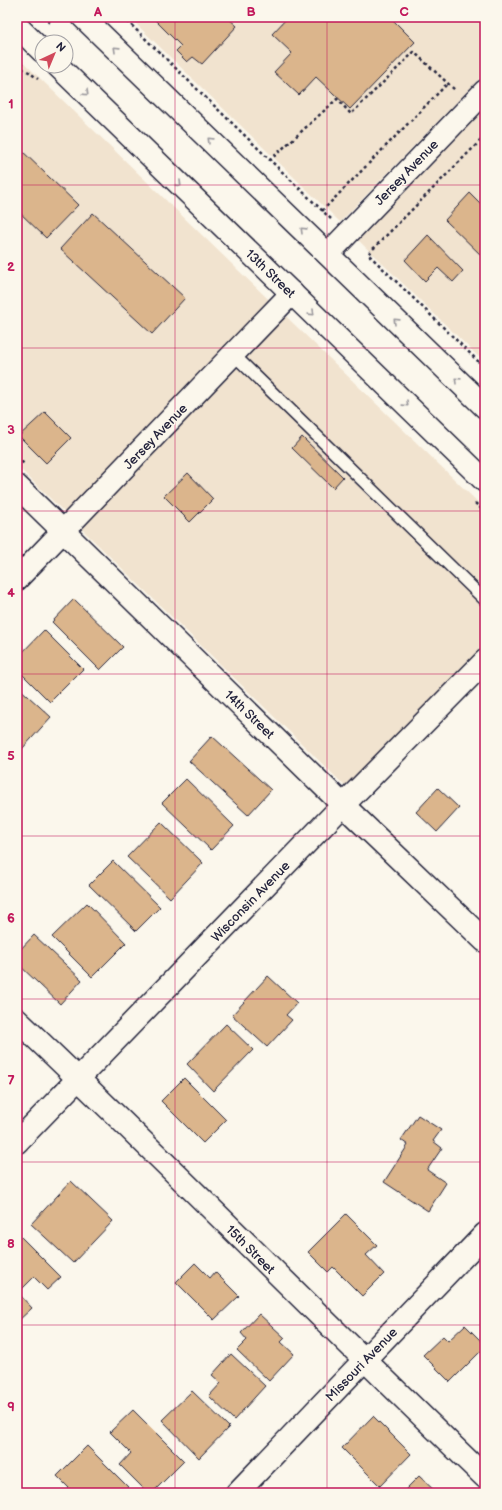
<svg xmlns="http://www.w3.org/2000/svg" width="502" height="1510" font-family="'Balsamiq Sans',sans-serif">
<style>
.built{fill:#f1e3cf}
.building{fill:#dbb58c;stroke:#22223b}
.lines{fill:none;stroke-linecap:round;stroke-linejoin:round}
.service-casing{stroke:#22223b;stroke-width:14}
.minor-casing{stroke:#22223b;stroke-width:25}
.trunk-casing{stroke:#22223b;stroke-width:25}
.path{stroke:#22223b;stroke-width:2.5;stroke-dasharray:3 3;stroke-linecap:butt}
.service{stroke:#fbf7ec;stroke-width:11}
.minor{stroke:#fbf7ec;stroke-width:22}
.trunk{stroke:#fbf7ec;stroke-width:22}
.oneway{stroke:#99979c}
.grid{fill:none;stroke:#c2185b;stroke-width:1;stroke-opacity:0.55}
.labels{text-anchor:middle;stroke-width:3;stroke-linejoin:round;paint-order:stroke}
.street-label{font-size:13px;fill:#22223b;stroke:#fbf7ec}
.neatline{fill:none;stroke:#c2185b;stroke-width:1.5}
.grid-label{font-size:13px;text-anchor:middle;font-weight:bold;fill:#c2185b}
</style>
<rect width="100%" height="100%" fill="#fbf7ec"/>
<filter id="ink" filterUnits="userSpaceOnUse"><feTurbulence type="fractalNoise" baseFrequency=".025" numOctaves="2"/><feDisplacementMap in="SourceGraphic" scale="8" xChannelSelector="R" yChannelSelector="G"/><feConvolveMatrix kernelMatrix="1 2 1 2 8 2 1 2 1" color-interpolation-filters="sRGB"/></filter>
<g filter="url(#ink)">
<g class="built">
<polygon points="129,17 485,17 485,73 340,222"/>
<polygon points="17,56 485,509 485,644 345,786 17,466"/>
<polygon points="485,109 485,363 358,240"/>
</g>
<g class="building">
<polygon points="152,17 227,17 237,26 202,64 193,57 187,62 176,51 181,46"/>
<polygon points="288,17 390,17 415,42 350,109 316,77 299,95 274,72 292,53 272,34"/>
<polygon points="17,146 78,205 46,238 17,210"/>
<polygon points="470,193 485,208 485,259 445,220"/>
<polygon points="93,213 185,298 152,334 60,249"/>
<polygon points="428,235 463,271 453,282 438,268 425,281 405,260"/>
<polygon points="45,412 71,438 46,463 19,436"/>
<polygon points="302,437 343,477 333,488 292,448"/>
<polygon points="188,473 213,499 190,522 164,496"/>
<polygon points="74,599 123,647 100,670 52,622"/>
<polygon points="44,630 83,669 50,702 17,669 17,658"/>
<polygon points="17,686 51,717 22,749 17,744"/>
<polygon points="212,736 271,790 248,815 189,761"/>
<polygon points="186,779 234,826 211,850 162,803"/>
<polygon points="438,788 459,808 437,832 416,812"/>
<polygon points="161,822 203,863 170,898 127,857"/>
<polygon points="113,861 160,907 136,931 89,885"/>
<polygon points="87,903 126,943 92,977 52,937"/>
<polygon points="34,935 82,980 60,1004 17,963 17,953"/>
<polygon points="268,976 297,1003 286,1015 292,1020 267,1047 232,1015"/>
<polygon points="226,1024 253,1050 213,1091 187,1064"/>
<polygon points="184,1078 226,1120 203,1143 161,1101"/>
<polygon points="418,1115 441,1130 433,1141 442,1148 427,1170 446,1183 428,1211 384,1182 408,1145 401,1140"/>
<polygon points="71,1181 113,1221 73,1263 31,1224"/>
<polygon points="346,1214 377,1245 366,1255 384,1274 362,1296 333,1267 328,1272 308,1252"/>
<polygon points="20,1236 61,1277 47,1290 34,1277 18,1293 32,1308 17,1322 17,1239"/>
<polygon points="195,1263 210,1278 215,1272 239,1296 214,1320 176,1282"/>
<polygon points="259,1314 285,1338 281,1342 294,1354 269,1381 237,1350 247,1340 241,1333"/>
<polygon points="465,1325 485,1345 485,1347 450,1382 423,1355 443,1336 448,1341"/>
<polygon points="231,1354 265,1386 234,1420 209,1396 221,1383 212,1375"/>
<polygon points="192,1391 229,1427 199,1458 162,1420"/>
<polygon points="133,1410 184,1461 152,1493 148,1493 120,1465 131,1453 110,1432"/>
<polygon points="373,1416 411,1454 380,1486 342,1448"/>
<polygon points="87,1446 128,1487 122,1493 74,1493 57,1476"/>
<polygon points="419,1476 437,1493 402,1493"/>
</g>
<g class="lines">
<defs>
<polyline id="service" points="233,354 485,600"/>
<g id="minor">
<polyline points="328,254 485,91"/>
<polyline points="17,486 343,805 485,941"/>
<polyline points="17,579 292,293"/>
<path d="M17,1020C175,1170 328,1326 485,1477"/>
<polyline points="17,1142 343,805 485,661"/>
<polyline points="237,1493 485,1234"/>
</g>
<g id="trunk">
<polyline points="83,17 485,407"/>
<polyline points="17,26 42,51"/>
<polyline points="58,66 485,481"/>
</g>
</defs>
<use href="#service" class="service-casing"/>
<use href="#minor" class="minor-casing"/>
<use href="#trunk" class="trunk-casing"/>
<g class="path">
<polyline points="123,17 270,160"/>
<polyline points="48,23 52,17"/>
<polyline points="22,63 21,68 29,72 38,79"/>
<polyline points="485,136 368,254 485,368"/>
<polyline points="322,211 448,83"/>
<polyline points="331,219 270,160 337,99 351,114 414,52 455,90"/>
<polyline points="17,457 24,464"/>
<polyline points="475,503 485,512"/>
</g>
<use href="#service" class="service"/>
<use href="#minor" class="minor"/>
<use href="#trunk" class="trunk"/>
</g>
<defs><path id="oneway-chevron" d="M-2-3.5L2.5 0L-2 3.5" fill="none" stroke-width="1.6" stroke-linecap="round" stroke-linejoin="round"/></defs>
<g class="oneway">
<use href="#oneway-chevron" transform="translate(116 49) rotate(-136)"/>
<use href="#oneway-chevron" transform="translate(86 93) rotate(44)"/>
<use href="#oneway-chevron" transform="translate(210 140) rotate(-136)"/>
<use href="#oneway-chevron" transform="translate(179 184) rotate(44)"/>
<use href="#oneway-chevron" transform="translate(303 230) rotate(-136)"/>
<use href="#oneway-chevron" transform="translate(312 313) rotate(44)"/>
<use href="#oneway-chevron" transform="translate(396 321) rotate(-136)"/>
<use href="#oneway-chevron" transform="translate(457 380) rotate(-136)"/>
<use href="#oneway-chevron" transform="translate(406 404) rotate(44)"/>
</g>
</g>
<path class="grid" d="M175,17V1493M327,17V1493M17,185H485M17,348H485M17,511H485M17,674H485M17,836H485M17,999H485M17,1162H485M17,1325H485"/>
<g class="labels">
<g class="street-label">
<text transform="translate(406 172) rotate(-46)" y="5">Jersey Avenue</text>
<text transform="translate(271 273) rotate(44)" y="5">13th Street</text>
<text transform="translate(155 436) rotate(-46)" y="5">Jersey Avenue</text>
<text transform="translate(250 714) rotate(44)" y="5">14th Street</text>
<text transform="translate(250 901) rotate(-46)" y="5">Wisconsin Avenue</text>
<text transform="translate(251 1249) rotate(45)" y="5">15th Street</text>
<text transform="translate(361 1364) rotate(-46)" y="5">Missouri Avenue</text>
</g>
</g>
<rect width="502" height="1510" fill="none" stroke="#fbf7ec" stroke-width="44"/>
<g transform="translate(54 54) rotate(44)"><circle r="19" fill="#fbf7ec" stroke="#a4a2a5"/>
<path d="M0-3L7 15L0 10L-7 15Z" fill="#d1495b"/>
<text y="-6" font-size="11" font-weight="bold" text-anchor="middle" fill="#22223b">N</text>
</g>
<rect x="22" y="22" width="458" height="1466" class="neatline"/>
<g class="grid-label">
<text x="98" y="16">A</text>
<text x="251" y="16">B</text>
<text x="404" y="16">C</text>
<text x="11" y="108">1</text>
<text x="11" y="271">2</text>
<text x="11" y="434">3</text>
<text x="11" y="597">4</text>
<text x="11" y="760">5</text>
<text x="11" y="922">6</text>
<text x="11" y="1085">7</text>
<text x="11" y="1248">8</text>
<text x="11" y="1411">9</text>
</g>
</svg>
